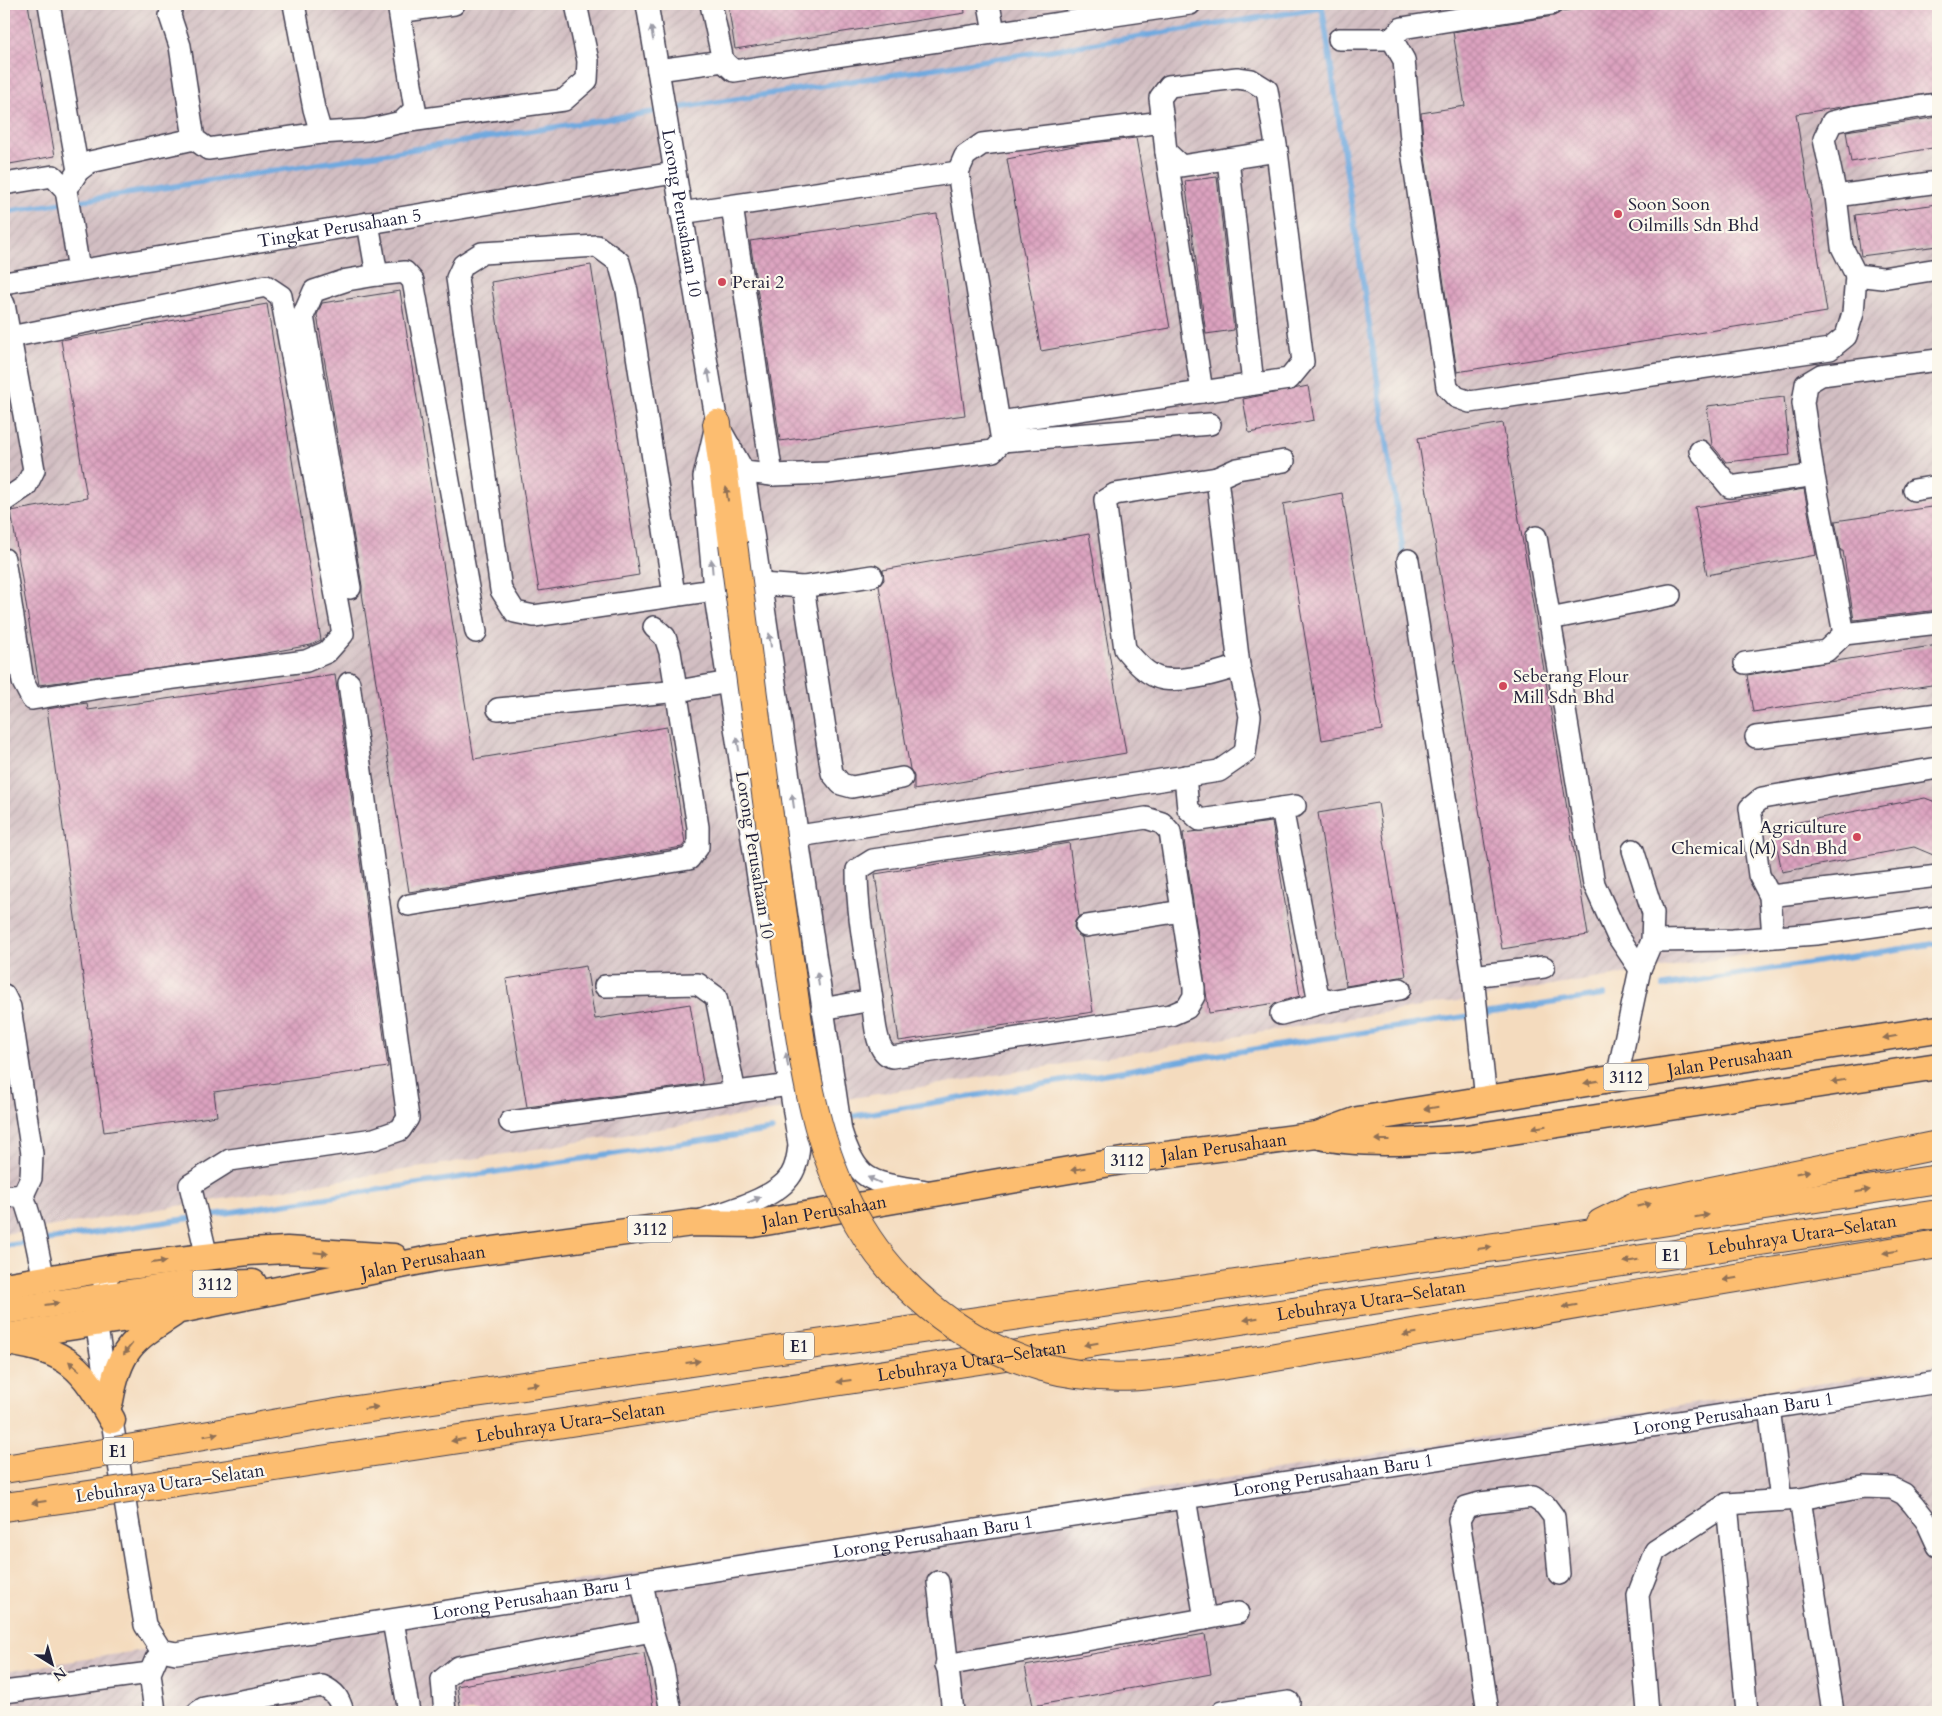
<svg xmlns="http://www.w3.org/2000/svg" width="1942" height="1716" font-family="Cardo,serif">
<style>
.industrial{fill:url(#industrial-furrows)}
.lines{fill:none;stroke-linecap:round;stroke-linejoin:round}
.stream{stroke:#70a9df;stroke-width:5.5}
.building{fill:url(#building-cross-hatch)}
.minor-casing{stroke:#423e4f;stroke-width:24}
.major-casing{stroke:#423e4f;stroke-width:29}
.highway-casing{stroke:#423e4f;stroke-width:30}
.minor{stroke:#fff;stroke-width:21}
.major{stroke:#fcbd6f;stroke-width:26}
.highway{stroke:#fcbd6f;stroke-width:28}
.highway-bridge-casing{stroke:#423e4f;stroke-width:30;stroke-linecap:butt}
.highway-bridge{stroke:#fcbd6f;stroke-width:28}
.oneway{fill:#9c9ca7}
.oneway2{fill:#8f7055}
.poi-dot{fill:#d1495b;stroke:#fbf7ec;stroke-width:2}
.labels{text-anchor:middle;stroke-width:4.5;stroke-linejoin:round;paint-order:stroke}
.shield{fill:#fbf7ec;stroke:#636270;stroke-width:1}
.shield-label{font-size:16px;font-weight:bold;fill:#22223b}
.poi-label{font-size:18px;fill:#22223b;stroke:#fbf7ec;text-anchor:start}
.street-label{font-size:18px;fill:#22223b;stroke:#fbf7ec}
</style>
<defs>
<pattern id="industrial-furrows" width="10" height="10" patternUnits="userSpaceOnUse" patternTransform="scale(1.25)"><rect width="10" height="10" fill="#d2bec2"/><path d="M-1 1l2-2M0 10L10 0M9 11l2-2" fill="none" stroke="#b4a3a8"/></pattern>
<pattern id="building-cross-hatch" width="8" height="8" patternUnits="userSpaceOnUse" patternTransform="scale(1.25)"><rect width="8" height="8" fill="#dca2bf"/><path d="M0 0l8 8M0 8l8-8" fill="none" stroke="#bc8ba5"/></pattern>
</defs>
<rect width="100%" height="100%" fill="#fbf7ec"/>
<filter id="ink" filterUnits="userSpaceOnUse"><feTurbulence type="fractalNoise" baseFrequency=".02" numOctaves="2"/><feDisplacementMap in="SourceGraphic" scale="10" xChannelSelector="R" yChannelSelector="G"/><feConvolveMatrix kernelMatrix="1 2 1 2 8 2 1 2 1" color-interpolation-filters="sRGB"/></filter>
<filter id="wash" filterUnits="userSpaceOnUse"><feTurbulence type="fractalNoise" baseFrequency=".0096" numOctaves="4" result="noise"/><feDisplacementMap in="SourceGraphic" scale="20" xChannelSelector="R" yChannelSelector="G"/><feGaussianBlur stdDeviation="1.12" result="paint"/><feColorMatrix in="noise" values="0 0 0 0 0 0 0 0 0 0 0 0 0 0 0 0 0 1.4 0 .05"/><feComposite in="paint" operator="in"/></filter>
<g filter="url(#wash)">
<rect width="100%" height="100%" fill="#f4dbbe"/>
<g class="industrial">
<polygon points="4,4 1938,4 1938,924 4,1234"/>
<polygon points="1938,1365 1938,1712 4,1712 4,1672"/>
</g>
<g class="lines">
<g class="stream">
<polyline points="1322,6 1404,558"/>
<polyline points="73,202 1322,8"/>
<polyline points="4,212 63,203"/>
<polyline points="1663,986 1938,943"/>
<polyline points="854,1116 1223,1054 1604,995"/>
<polyline points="40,1241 772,1130"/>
<polyline points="4,1246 31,1242"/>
</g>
</g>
<g id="blocks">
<g class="building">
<polygon points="4,4 28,4 55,156 4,165"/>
<polygon points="728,4 964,4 965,13 735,49"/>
<polygon points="1604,4 1938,4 1938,92 1796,114 1827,312 1457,372 1424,150 1421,113 1465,106 1453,32 1554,16 1562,11"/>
<polygon points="1938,117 1938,147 1851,162 1846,131"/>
<polygon points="1136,138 1170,328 1041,351 1007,159 1084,144"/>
<polygon points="1217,177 1234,330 1206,334 1185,181"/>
<polygon points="1938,204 1938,246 1861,256 1855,215"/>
<polygon points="937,214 965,415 780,441 750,241"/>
<polygon points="591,265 639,575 539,591 491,282"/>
<polygon points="400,291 474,759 667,727 685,843 682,847 409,892 362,593 362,586 317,315 322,303"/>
<polygon points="267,304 321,640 311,645 250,656 39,685 11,511 87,498 61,340"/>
<polygon points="1308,386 1314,420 1249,433 1243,399"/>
<polygon points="1784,397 1790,455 1726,462 1712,445 1707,406"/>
<polygon points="1503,423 1588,935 1502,949 1418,438"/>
<polygon points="1804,489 1816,555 1707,575 1695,507"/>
<polygon points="1342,493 1382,730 1322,740 1283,504"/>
<polygon points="1938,506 1938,610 1854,620 1843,551 1841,551 1835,521"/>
<polygon points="1089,534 1126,753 914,790 914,776 910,769 879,586 884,580 883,570"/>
<polygon points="1938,645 1938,684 1753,712 1747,675"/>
<polygon points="335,675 388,1067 214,1092 217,1116 104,1132 47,709 87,703 88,710"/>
<polygon points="1925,798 1938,803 1938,857 1914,847 1782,872 1773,827"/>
<polygon points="1378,803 1406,976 1346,986 1318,813"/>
<polygon points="1272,822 1300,996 1276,1003 1209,1013 1183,833"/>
<polygon points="1069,843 1079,916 1075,921 1074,927 1077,934 1082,938 1093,1012 899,1041 875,874"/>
<polygon points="586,966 595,1019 690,1004 703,1084 527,1107 506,979"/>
<polygon points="1205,1634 1211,1674 1033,1706 1025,1666"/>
<polygon points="644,1653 654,1712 461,1712 457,1686"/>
</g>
</g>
</g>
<g filter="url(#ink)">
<use href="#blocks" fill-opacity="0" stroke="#423e4f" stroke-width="1"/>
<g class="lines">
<defs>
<g id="minor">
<polyline points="49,4 78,171"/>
<polyline points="172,4 170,16 180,46 194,139 208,149 321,133 367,130 402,122 415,109 398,4"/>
<polyline points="294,4 314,109 321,133"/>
<polyline points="401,4 405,11 454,4"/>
<path id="s1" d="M647,4L717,424L744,472L841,1131C858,1186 874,1182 926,1191"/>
<polyline points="711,4 723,61"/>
<polyline points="989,4 994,32"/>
<polyline points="1339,39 1392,39 1404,60 1412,151 1447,387 1456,397 1470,402 1830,349 1846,336 1853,313 1856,275"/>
<polyline points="1392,39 1402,28 1552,4"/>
<polyline points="658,70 723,61 734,71 1190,4"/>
<polyline points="1938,104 1853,117 1832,122 1824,139 1836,196 1842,247 1856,275 1882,278 1938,269"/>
<polyline points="402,122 564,100 587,80 588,61 576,4"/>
<polyline points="1166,152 1202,392"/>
<polyline points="1228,159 1253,384"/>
<polyline points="71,182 78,171 90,162 194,139"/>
<polyline points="4,184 53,176 66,190 79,270"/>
<polyline points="1836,196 1938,182"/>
<polyline points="732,206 772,475"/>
<polyline points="681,213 958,172"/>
<polyline points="377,275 405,272 413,281 476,632"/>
<path id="s2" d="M4,283L674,173"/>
<polyline points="4,304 34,470 26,486 4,501"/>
<polyline points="999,422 1289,379 1303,362 1277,151 1267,90 1251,80 1237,78 1169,86 1160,98 1163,122"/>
<polyline points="1002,441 1210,424"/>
<polyline points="1700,451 1730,487 1802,477 1813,471 1803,403 1806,384 1821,375 1938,360"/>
<polyline points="744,472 772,475 828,473 993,451 1002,441 958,172 965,156 982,144 1163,122 1166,152 1181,166 1277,151"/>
<polyline points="1914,490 1938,486"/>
<polyline points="1536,537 1594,884 1617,935 1640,969"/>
<polyline points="4,559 23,682 32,699 105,687 306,661 327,652 343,634 281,296 266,286 10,337"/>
<polyline points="1408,560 1473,976 1486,1100"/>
<polyline points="761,584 803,587 872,576"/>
<polyline points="803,587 832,773 841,784 852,787 902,778"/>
<polyline points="350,588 303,316 314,291 347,280 377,275 368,223"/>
<polyline points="674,594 627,291 619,262 597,246 482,253 463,265 457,278 501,590 515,612 534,616 714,590"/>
<polyline points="1550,619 1670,595"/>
<polyline points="1844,634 1938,623"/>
<polyline points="1745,663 1826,651 1844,634 1813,471"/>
<polyline points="1239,666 1217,478 1237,469 1284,461"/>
<polyline points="498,709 678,691 729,682"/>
<polyline points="1756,737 1938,714"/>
<polyline points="1185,776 1188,809 1200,820 1295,806"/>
<polyline points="1282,808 1318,997 1329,1001 1400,989"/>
<path d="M799,836L1219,771L1245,753L1250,716L1239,666C1217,673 1187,682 1164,679C1148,677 1134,660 1125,649L1105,500L1115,494L1217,478"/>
<polyline points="1633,850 1653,913 1652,941"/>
<polyline points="1770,896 1938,876"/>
<polyline points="409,905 689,859 698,847 698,827 670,652 665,637 654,627"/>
<polyline points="1086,926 1182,911"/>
<polyline points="1773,937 1770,896 1759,875 1750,808 1762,798 1938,768"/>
<polyline points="1473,976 1544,967"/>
<polyline points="605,986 698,984 716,997 735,1093"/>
<polyline points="4,995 10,1007 32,1154 31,1178 23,1195"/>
<path d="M822,1009L872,1000C875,1016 874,1052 892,1057L1171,1015L1187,1008L1194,996V988L1170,832L1162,823L1146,818L873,860L857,870C857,914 866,957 872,1000"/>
<polyline points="1281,1014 1329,1001"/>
<polyline points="1617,1078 1640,969 1652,941 1733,940 1816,934 1938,917"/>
<polyline points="510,1122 790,1085"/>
<polyline points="4,1197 23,1195 33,1227 44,1280"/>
<path d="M702,1220C727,1211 776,1199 791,1175C797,1166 798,1155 799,1145L714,590L704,477L714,434"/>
<polyline points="207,1257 190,1185 230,1160 374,1139 400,1130 408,1118 349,683"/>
<path id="s3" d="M111,1268L100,1297L96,1322L145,1625L161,1650L176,1653L1938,1382"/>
<polyline points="1769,1408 1781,1500"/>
<polyline points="1185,1498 1205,1619"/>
<polyline points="1800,1499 1833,1712"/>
<polyline points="1727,1504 1747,1712"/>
<polyline points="938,1582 953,1712"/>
<polyline points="393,1621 409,1712"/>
<polyline points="652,1631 663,1668 671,1712"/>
<polyline points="946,1665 1238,1613"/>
<polyline points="4,1692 150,1673"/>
<polyline points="155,1712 150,1673 156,1659"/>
<path d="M198,1712L204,1708L322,1686C335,1692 339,1698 343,1712"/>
<polyline points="445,1712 442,1680 458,1667 652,1631 642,1583"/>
<polyline points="1222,1712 1289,1702"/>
<polyline points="1488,1712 1459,1520 1466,1507 1480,1503 1533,1497 1545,1505 1554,1517 1559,1574"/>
<polyline points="1648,1712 1638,1595 1655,1551 1727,1504 1800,1499 1863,1487 1892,1488 1904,1494 1913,1504 1927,1522 1938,1546"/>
</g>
<g id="major">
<path d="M1320,1136C1360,1146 1425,1141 1466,1138L1938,1066"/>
<polyline points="4,1286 111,1268 248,1252 287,1250 394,1257"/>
<polyline points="4,1311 183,1285 253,1283"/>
<path id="s4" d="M4,1337L180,1310L435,1258L692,1223L753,1224L1128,1160L1317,1135L1358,1120L1617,1078L1938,1029"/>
<path d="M7,1342C70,1352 81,1366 112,1420"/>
<path d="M110,1401C119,1350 131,1341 173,1314"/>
</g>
<g id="highway">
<polyline points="717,424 733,543"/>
<polyline points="1601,1223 1633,1207 1938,1145"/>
<polyline points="163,1443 342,1412 1585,1234 1938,1179"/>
<polyline points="4,1469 74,1458"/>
<path id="s5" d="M163,1484L1938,1214"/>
<polyline points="4,1507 75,1497"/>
</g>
</defs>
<use href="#minor" class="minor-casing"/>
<use href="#major" class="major-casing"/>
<use href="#highway" class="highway-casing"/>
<use href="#minor" class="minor"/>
<use href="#major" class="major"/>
<use href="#highway" class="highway"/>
<defs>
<g id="highway-bridge">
<path d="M733,543C750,674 767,806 786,937C799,1027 807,1124 849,1206C887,1283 961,1343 1043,1367C1111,1386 1177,1373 1245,1362C1303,1353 1360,1342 1418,1332C1591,1302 1765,1273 1938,1244"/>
<polyline points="74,1458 163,1443"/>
<polyline points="75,1497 163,1484"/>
</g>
</defs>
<use href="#highway-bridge" class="highway-bridge-casing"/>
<use href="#highway-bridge" class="highway-bridge"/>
</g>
<defs><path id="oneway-solid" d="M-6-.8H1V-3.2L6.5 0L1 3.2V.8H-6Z" transform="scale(1.25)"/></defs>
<g class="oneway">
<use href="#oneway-solid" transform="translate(652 33) rotate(-99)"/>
<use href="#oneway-solid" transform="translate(709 376) rotate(-100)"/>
<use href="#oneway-solid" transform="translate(712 566) rotate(-95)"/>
<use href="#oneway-solid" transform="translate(770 640) rotate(-98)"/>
<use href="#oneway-solid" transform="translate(738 744) rotate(-99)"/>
<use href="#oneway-solid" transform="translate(793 801) rotate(-98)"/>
<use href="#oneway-solid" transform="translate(818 979) rotate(-98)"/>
<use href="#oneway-solid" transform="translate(787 1060) rotate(-99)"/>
<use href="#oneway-solid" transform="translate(874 1180) rotate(-156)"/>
<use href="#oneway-solid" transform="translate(754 1200) rotate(-24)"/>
</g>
<g class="oneway2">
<use href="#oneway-solid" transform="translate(727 494) rotate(-98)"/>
<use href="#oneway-solid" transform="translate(1890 1037) rotate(171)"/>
<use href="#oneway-solid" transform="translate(1838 1081) rotate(171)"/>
<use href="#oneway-solid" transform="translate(1591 1082) rotate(170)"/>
<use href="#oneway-solid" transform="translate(1431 1108) rotate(171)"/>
<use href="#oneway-solid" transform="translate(1539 1127) rotate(171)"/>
<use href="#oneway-solid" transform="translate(1382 1140) rotate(-180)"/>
<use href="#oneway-solid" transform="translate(1078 1169) rotate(170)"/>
<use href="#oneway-solid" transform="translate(1803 1172) rotate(-11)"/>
<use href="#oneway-solid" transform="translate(1863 1191) rotate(-9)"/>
<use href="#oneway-solid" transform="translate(1644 1205) rotate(-13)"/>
<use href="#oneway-solid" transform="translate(1702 1216) rotate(-9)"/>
<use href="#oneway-solid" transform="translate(1485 1248) rotate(-8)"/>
<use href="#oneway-solid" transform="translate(1890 1252) rotate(171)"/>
<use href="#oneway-solid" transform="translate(321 1253) rotate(6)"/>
<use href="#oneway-solid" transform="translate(1631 1261) rotate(171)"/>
<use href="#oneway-solid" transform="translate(159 1262) rotate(-7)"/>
<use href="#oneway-solid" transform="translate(1730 1279) rotate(170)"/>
<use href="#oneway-solid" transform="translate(52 1304) rotate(-8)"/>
<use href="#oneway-solid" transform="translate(1570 1306) rotate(170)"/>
<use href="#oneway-solid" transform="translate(1251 1319) rotate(171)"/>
<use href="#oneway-solid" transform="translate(1410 1334) rotate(170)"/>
<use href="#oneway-solid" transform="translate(1091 1344) rotate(171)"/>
<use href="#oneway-solid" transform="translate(128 1349) rotate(128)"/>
<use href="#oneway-solid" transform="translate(693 1362) rotate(-8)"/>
<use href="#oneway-solid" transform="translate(74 1366) rotate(-138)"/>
<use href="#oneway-solid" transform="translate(844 1381) rotate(172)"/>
<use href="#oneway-solid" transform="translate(532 1385) rotate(-8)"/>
<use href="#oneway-solid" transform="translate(371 1408) rotate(-8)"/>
<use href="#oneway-solid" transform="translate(211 1435) rotate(-10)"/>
<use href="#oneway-solid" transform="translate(458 1440) rotate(171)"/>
<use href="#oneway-solid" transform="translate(39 1502) rotate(172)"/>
</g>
</g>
<g class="poi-dot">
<circle cx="1618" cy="214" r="5"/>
<circle cx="722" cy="282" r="5"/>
<circle cx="1503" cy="686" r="5"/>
<circle cx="1857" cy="837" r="5"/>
</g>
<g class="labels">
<g class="shield">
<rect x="1603.5" y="1063.5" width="45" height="27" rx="4"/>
<rect x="1104.5" y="1146.5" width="45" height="27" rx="4"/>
<rect x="627.5" y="1215.5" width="45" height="27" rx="4"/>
<rect x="1656" y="1241.5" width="30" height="27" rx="4"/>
<rect x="192.5" y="1270.5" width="45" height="27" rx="4"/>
<rect x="784" y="1332.5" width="30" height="27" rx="4"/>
<rect x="103" y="1437.5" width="30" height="27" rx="4"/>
</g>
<g class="shield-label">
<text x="1626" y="1083">3112</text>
<text x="1127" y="1166">3112</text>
<text x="650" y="1235">3112</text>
<text x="1671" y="1261">E1</text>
<text x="215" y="1290">3112</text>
<text x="799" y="1352">E1</text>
<text x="118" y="1457">E1</text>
</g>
<g class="poi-label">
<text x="1628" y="210">Soon Soon<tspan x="1628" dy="21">Oilmills Sdn Bhd</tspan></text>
<text x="732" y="288">Perai 2</text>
<text x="1513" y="682">Seberang Flour<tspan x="1513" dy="21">Mill Sdn Bhd</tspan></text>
<text x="1847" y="833" text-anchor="end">Agriculture<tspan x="1847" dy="21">Chemical (M) Sdn Bhd</tspan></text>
</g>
<g class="street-label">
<text dy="6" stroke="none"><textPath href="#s1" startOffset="212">Lorong Perusahaan 10</textPath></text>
<text dy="6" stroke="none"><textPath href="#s2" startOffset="340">Tingkat Perusahaan 5</textPath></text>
<text transform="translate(755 855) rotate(81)" y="6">Lorong Perusahaan 10</text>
<text dy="6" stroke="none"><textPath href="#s4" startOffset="1750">Jalan Perusahaan</textPath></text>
<text dy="6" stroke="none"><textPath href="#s4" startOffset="1236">Jalan Perusahaan</textPath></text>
<text dy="6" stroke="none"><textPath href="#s4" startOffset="831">Jalan Perusahaan</textPath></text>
<text dy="6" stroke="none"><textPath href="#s5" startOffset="1658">Lebuhraya Utara–Selatan</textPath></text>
<text dy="6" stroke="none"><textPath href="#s4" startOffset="426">Jalan Perusahaan</textPath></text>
<text dy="6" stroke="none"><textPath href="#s5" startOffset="1222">Lebuhraya Utara–Selatan</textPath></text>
<text dy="6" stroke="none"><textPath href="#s5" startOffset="818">Lebuhraya Utara–Selatan</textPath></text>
<text dy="6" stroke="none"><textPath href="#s3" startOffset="1984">Lorong Perusahaan Baru 1</textPath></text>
<text dy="6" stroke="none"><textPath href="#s5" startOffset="412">Lebuhraya Utara–Selatan</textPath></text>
<text dy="6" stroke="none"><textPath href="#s3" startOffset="1579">Lorong Perusahaan Baru 1</textPath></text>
<text transform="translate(170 1483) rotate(-8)" y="6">Lebuhraya Utara–Selatan</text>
<text dy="6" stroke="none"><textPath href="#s3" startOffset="1174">Lorong Perusahaan Baru 1</textPath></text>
<text dy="6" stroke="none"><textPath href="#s3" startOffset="769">Lorong Perusahaan Baru 1</textPath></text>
</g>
</g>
<rect width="1942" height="1716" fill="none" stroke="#fbf7ec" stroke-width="20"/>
<g transform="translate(52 1664) rotate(143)" stroke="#fbf7ec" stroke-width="4" paint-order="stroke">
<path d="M0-4L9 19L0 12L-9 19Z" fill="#22223b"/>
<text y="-8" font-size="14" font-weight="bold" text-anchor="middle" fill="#22223b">N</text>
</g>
</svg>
